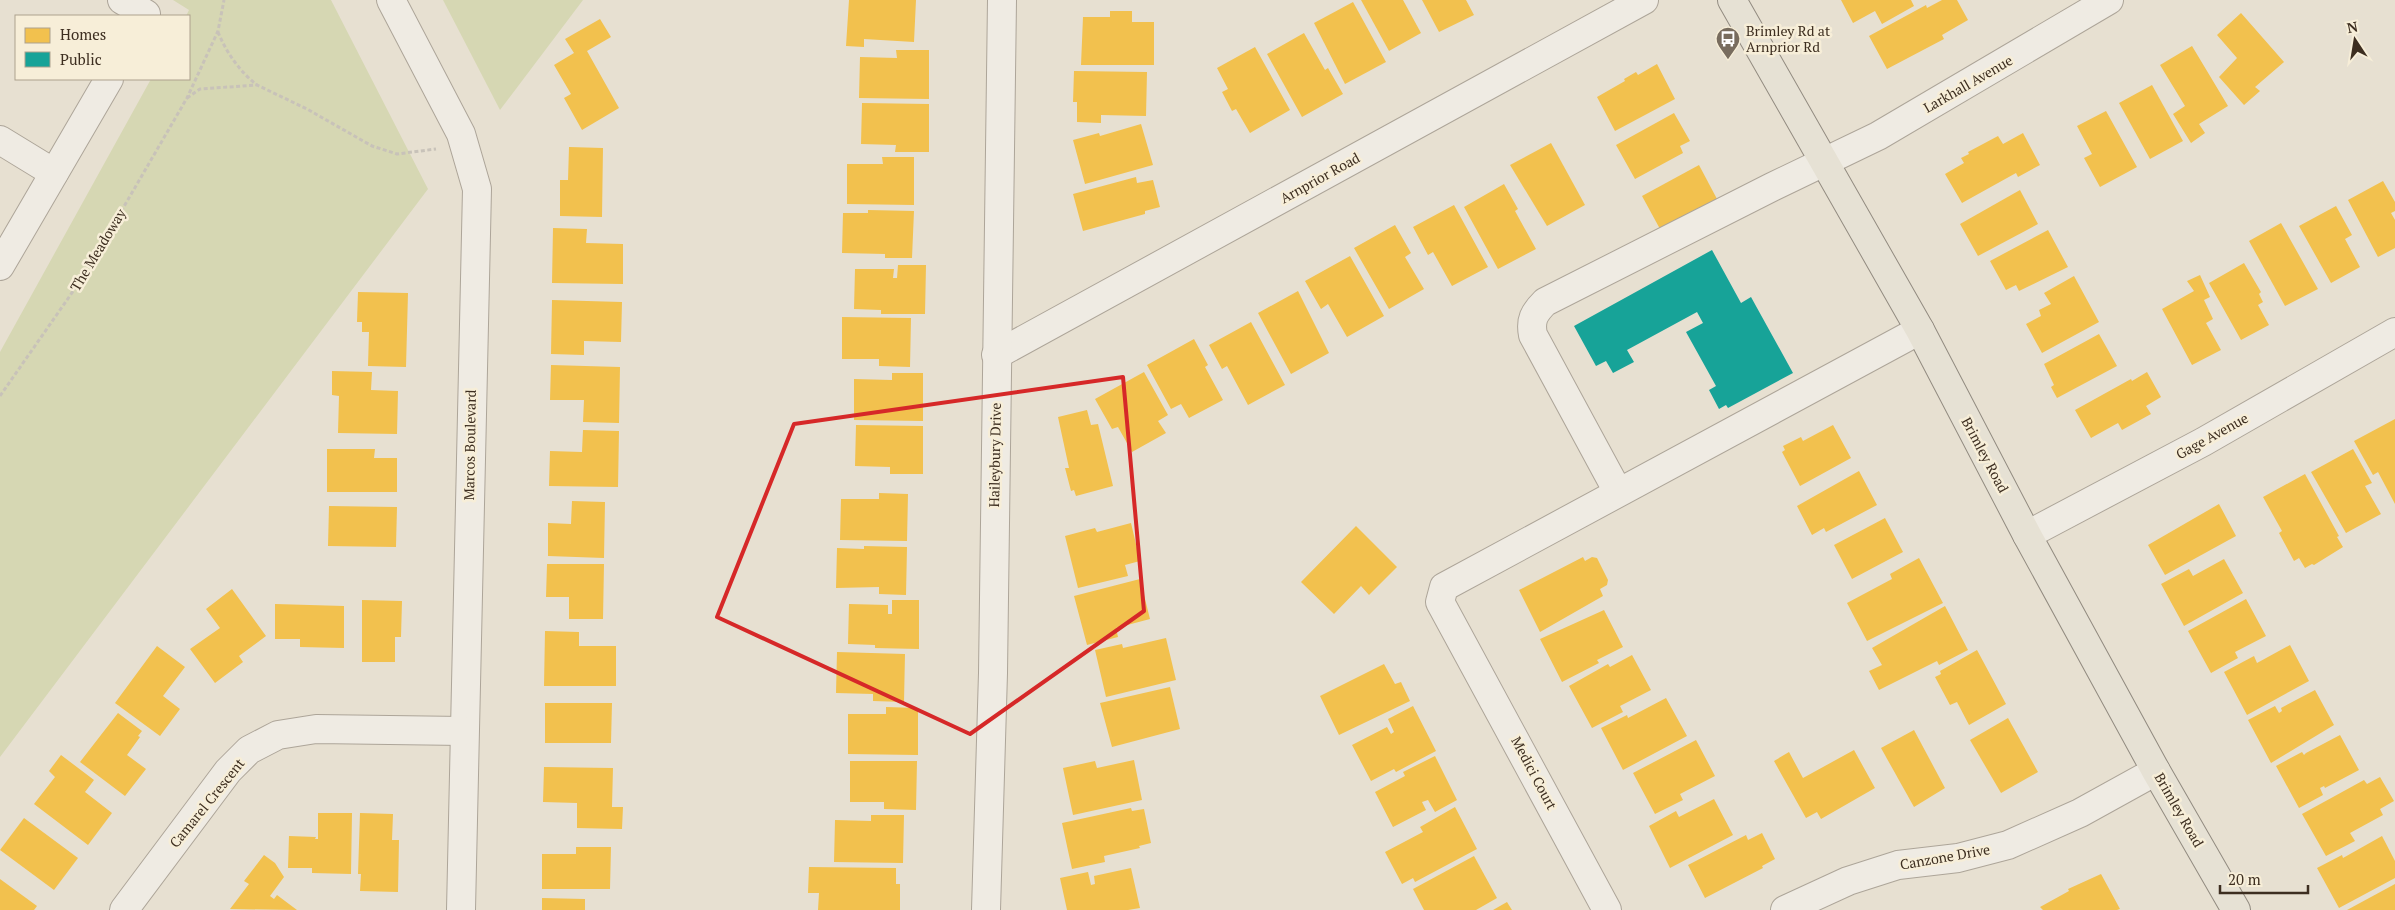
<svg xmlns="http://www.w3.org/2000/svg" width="2395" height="910" font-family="'PT Serif',serif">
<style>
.green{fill:#d6d7b3}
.homes{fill:#f2c14e}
.public{fill:#17a398}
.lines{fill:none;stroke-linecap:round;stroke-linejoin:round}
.minor-casing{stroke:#ada599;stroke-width:30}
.major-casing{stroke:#928b80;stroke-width:30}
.path{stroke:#c8c2b9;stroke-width:3;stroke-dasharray:4 2.5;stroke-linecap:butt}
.minor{stroke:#efebe3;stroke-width:28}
.major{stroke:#e6e1d4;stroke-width:28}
.marked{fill:none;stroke:#d62828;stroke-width:4;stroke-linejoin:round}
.labels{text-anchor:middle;stroke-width:5;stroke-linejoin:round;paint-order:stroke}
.poi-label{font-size:14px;fill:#3d2e20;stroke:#f7eed8;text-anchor:start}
.street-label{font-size:14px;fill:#3d2e20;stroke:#f7eed8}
</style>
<rect width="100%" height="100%" fill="#e7e0d1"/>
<g class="green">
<polygon points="173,0 331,0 428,189 0,757 0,352 151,79 189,79 189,16 186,16 189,10"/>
<polygon points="443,0 583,0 500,110"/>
</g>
<g class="homes">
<polygon points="849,0 916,0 914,42 864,39 864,47 846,46"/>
<polygon points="1361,0 1403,0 1421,33 1389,51"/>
<polygon points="1422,0 1466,0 1474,15 1439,32"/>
<polygon points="1841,0 1911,0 1914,6 1882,24 1875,11 1853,23"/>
<polygon points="1942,0 1957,0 1968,20 1942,35 1944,39 1887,69 1869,36 1926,5 1927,8"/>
<polygon points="1353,2 1386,62 1345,84 1314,23"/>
<polygon points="1110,11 1132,11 1132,22 1154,22 1154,65 1081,65 1083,17 1110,17"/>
<polygon points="2241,13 2284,62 2255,87 2260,91 2244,105 2219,77 2237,58 2217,35"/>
<polygon points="600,19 611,37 587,51 619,108 582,130 564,98 571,94 554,65 574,53 565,39"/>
<polygon points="1304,33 1325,70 1328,68 1343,94 1302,117 1267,54"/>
<polygon points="2192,46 2228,106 2199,124 2205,133 2191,143 2173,114 2185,106 2160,65"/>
<polygon points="1255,47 1290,110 1250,133 1236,109 1232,111 1222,92 1228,89 1217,68"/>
<polygon points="896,50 929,50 929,99 859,98 860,57 897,58"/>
<polygon points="1657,64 1675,99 1615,131 1597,97 1625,81 1624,79 1636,72 1638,75"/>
<polygon points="1074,71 1147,72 1146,116 1101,115 1101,123 1077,122 1077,102 1073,102"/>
<polygon points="2152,85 2183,141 2150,159 2119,103"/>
<polygon points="862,103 929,104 929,152 895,152 896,145 861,144"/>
<polygon points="2106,111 2137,167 2100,187 2084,158 2092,154 2077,126"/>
<polygon points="1674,113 1690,141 1680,146 1683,153 1635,179 1616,145"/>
<polygon points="1141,124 1153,165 1085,184 1073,140 1099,133 1100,136"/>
<polygon points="2023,133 2040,165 2018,177 2016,173 1962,203 1945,174 1964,163 1961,158 1969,154 1968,152 1998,136 2003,144"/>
<polygon points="1551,143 1585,205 1547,226 1510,165"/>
<polygon points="569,147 603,148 602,217 560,216 560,180 568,180"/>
<polygon points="882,157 914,157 914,205 847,204 847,164 883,164"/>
<polygon points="1699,165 1717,199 1660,229 1642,196"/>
<polygon points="1136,177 1137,183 1153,180 1160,207 1145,211 1145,214 1083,231 1073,194"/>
<polygon points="2383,181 2395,202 2395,211 2391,213 2395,220 2395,248 2378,257 2348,200"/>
<polygon points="1504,184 1518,209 1515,211 1536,249 1498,269 1464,207"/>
<polygon points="2020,190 2038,224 1978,256 1960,224"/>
<polygon points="1454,205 1488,267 1452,286 1433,252 1428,255 1413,227"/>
<polygon points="2336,206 2352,235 2345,239 2360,267 2331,283 2299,226"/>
<polygon points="868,210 914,211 912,258 885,258 885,254 842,253 843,213 868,213"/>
<polygon points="2281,223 2318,289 2285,306 2249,241"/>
<polygon points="1395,225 1411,253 1405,257 1424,289 1389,309 1354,248"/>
<polygon points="553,228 587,229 586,243 623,244 623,284 552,283"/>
<polygon points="2048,230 2068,267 2019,291 2016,285 2006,290 1990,261"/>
<polygon points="1350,256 1384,316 1347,337 1328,304 1321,309 1305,281"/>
<polygon points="2244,263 2261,292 2259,294 2263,302 2258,305 2269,325 2241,340 2209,283"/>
<polygon points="898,265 926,265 925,314 881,314 881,310 854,309 855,269 894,269 893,278 897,278"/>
<polygon points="2200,275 2210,297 2204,300 2213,319 2206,323 2221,350 2192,365 2162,309 2194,291 2187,281"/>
<polygon points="2074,276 2099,322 2042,353 2026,324 2041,316 2039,310 2051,304 2044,293"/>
<polygon points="1298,291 1329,353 1291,374 1258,313"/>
<polygon points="358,292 408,293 406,367 368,366 369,332 362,332 362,322 357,322"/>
<polygon points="552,300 622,302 621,342 584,341 584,355 551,354"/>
<polygon points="842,317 911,318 910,367 879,366 879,359 842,359"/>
<polygon points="1251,322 1285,385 1248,405 1227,366 1222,369 1209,345"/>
<polygon points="2099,334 2117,366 2057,398 2051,387 2054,385 2044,364"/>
<polygon points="1194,339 1208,365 1205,367 1223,400 1189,418 1181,404 1171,409 1147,365"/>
<polygon points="551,365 620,367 619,423 583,422 584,400 550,400"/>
<polygon points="332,371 372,372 371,390 398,391 397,434 338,433 339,396 332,395"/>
<polygon points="1144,372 1168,415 1158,421 1166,433 1132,452 1118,427 1112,429 1095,399"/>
<polygon points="2147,372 2161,397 2146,406 2151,414 2122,430 2118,423 2091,438 2075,410 2131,379 2132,381"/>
<polygon points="892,373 923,373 923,421 854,420 854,379 892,380"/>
<polygon points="1087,410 1091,425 1098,424 1113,486 1076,496 1074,490 1071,491 1065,468 1069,468 1058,417"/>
<polygon points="2395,419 2395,504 2378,472 2373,475 2354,441"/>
<polygon points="856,425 923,426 923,474 890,474 890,467 855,466"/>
<polygon points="1833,425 1851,458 1800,486 1782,452 1785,450 1783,446 1801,437 1803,441"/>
<polygon points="583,430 619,431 618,487 549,486 550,451 582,452"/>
<polygon points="327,449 375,449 374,458 397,458 397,492 327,492"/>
<polygon points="2353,449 2372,483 2365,486 2381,514 2346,533 2311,472"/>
<polygon points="1859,471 1877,505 1826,532 1824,528 1812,535 1797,506"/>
<polygon points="2305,474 2339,536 2337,537 2343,547 2314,565 2312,564 2305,568 2299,558 2294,561 2279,533 2282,531 2263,497"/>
<polygon points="879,493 908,494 907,541 840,540 841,499 879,499"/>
<polygon points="572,501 605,502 604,558 548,556 548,523 571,524"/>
<polygon points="2219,504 2236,536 2165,575 2148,545"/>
<polygon points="329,506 397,507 396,547 328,546"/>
<polygon points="1885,518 1903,552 1852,579 1834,545"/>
<polygon points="1131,523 1140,561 1125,565 1128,576 1078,588 1065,536 1095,528 1097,532"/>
<polygon points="1356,526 1397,567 1369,595 1361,586 1334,614 1301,582"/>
<polygon points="864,546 907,547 906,595 879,594 879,587 836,588 837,548 864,549"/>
<polygon points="1583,557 1585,561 1592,557 1597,558 1608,580 1607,585 1600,589 1603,596 1540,632 1519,590"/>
<polygon points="1919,558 1943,603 1867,641 1847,603 1892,579 1890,574"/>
<polygon points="2224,559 2243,593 2184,626 2161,584 2189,569 2193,576"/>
<polygon points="547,564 604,564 603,619 569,619 569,597 546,597"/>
<polygon points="1140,579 1150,619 1116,628 1118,637 1087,645 1074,596"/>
<polygon points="232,589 266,636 239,656 243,662 215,683 190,649 220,628 206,609"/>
<polygon points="2246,599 2266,636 2235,652 2238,658 2211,673 2188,631"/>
<polygon points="362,600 402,601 401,637 395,637 395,662 362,662"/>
<polygon points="892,600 919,600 919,649 875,648 875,645 848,644 849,604 888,605 888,614 892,614"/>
<polygon points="275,604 344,606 344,648 300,647 300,639 275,639"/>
<polygon points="1945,606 1968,650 1939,665 1937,661 1879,690 1869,671 1882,665 1872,648"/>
<polygon points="1604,610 1623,647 1597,660 1599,663 1562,682 1540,639"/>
<polygon points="545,631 579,632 579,646 616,646 616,686 544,686"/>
<polygon points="1166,638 1176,680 1106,697 1095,650 1122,644 1123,648"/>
<polygon points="2290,645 2309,681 2247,715 2224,672 2254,656 2257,663"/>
<polygon points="157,646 185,667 163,696 180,709 160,736 115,703"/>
<polygon points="1977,650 2006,704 1969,725 1957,702 1950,705 1935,677 1941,674 1940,671"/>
<polygon points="837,652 905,654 904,702 873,701 873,694 836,693"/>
<polygon points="1632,655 1651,690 1620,706 1623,712 1592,728 1569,686 1608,664 1610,667"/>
<polygon points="1384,664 1395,684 1401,682 1410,701 1339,735 1320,696"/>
<polygon points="1170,687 1180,729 1112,747 1100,703"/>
<polygon points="2315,690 2334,725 2271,763 2248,720 2275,706 2279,713 2282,711 2281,708"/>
<polygon points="1666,698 1687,736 1623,770 1601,728 1627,715 1628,718"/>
<polygon points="545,703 612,703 611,743 545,743"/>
<polygon points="1413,706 1436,751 1396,772 1394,769 1371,781 1352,745 1387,727 1391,734 1394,732 1388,719"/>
<polygon points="886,707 918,708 918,755 848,754 848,714 886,714"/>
<polygon points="118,713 142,731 138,736 140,737 127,755 146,769 125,796 80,762"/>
<polygon points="2008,718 2038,772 2001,793 1970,740"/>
<polygon points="1914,730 1945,788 1914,807 1881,748"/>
<polygon points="2340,735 2359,770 2325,788 2324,786 2320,788 2323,795 2299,808 2276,766 2302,752 2304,755 2306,753"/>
<polygon points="1696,740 1715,776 1680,794 1683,800 1655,814 1633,773"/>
<polygon points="1854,750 1875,788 1821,819 1817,812 1806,818 1774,761 1789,752 1803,778"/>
<polygon points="61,755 94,780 85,792 112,813 88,845 34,804 55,777 49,771"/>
<polygon points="1435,756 1457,800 1435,812 1428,800 1422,802 1426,810 1393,827 1375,792 1405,776 1403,772"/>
<polygon points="1134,760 1142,800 1073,815 1063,768 1095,761 1097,768"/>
<polygon points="850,761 917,761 916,810 884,809 884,802 850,802"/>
<polygon points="544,767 613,768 612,807 623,807 622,829 577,828 577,803 543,802"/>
<polygon points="2380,777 2394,801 2380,809 2383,815 2350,833 2355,841 2326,856 2302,814 2364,780 2367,784"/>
<polygon points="1714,799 1733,835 1670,868 1649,826 1676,811 1679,817"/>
<polygon points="1455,807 1477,849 1415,882 1413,878 1402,884 1385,852 1423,832 1420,827"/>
<polygon points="1131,808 1132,811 1144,809 1151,843 1139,846 1140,848 1104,856 1105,862 1072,869 1062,823"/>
<polygon points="318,813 352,813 351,874 312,873 312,868 288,868 289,836 316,837 315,839 318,839"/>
<polygon points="360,813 393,814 392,840 399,840 398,892 360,891 361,874 358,874"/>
<polygon points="871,815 904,815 903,863 834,862 835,820 871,821"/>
<polygon points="24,818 78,858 54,890 0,850"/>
<polygon points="1762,833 1775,859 1762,866 1763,868 1705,898 1688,865 1746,835 1748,840"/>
<polygon points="2382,836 2395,861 2395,878 2339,908 2317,868 2342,855 2343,858"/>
<polygon points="576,847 611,847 610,889 542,889 542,854 576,854"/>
<polygon points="264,855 275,863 284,877 270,896 274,899 277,895 297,910 230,909 249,884 244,881"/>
<polygon points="1474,856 1497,898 1476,910 1424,910 1413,889"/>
<polygon points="809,867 896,868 896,884 900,884 900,910 818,910 819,893 808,893"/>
<polygon points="1131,868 1140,908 1128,910 1067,910 1060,878 1088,872 1091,885 1095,884 1094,876"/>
<polygon points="2101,874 2120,909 2117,910 2043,910 2040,907 2069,891 2068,889"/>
<polygon points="0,879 37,906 34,910 0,910"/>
<polygon points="2395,884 2395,910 2347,910"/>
<polygon points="542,898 585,899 585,910 542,910"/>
<polygon points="1507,902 1512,910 1493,910"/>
</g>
<polygon class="public" points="1712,250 1741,303 1751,297 1793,373 1728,408 1726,405 1719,409 1709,390 1716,386 1686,332 1703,323 1697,312 1627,350 1634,362 1613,373 1606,361 1596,366 1574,326"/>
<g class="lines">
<defs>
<g id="minor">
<polyline points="122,0 146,14 145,16"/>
<polyline points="391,0 461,134 477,189 461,910"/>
<polyline points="0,140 54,173"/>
<polyline points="0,266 109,79"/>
<polyline points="996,355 1644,0"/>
<path d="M1618,492L1533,335C1530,320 1534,313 1545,302L1772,187L1878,136L2109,0"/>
<polyline points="2027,535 2203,442 2395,332"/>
<polyline points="124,910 228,771 249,750 278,735 316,729 463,731"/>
<polyline points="986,910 993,673 1002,0"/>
<polyline points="1607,910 1440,602 1444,587 1920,330"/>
<polyline points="1785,910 1848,881 1898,865 1958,858 2008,845 2080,813 2156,771"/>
</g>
<polyline id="major" points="1732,0 1920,330 2027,535 2156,771 2236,910"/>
</defs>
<use href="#minor" class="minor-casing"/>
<use href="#major" class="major-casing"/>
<g class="path">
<path d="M218,32C226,52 240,72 257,85"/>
<polyline points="187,98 200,89 257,85 307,109 372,146 397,154 436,149"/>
<polyline points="0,396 83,277 187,98 218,31 224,0"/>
</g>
<use href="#minor" class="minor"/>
<use href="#major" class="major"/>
</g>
<path class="marked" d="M1123,377L1144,611L970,734L717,617L794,424Z"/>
<defs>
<symbol id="bus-pin" viewBox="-11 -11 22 30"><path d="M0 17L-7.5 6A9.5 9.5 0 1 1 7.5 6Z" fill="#786c5e" stroke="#f7eed8"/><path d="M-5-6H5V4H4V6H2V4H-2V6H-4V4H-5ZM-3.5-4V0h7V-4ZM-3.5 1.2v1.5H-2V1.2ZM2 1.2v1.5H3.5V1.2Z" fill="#fff"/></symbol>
</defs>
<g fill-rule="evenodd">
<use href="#bus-pin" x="1714" y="25" width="28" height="38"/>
</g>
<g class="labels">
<g class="poi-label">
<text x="1746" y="36">Brimley Rd at<tspan x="1746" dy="16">Arnprior Rd</tspan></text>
</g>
<g class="street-label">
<text transform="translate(1968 84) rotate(-30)" y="5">Larkhall Avenue</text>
<text transform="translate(1320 178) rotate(-29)" y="5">Arnprior Road</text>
<text transform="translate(98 250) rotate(-59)" y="5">The Meadoway</text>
<text transform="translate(2212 436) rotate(-29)" y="5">Gage Avenue</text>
<text transform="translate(470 445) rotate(-89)" y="5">Marcos Boulevard</text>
<text transform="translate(995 455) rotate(-89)" y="5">Haileybury Drive</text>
<text transform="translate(1985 455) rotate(62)" y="5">Brimley Road</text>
<text transform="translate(1534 773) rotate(62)" y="5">Medici Court</text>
<text transform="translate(207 803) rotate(-51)" y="5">Camarel Crescent</text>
<text transform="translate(2179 810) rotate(60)" y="5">Brimley Road</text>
<text transform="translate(1945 857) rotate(-10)" y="5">Canzone Drive</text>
</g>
</g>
<rect x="15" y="15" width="175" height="65" fill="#f7eed8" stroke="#ada18e"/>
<rect x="25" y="28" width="25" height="15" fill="#f2c14e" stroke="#ada18e"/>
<text x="60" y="40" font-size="15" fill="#3d2e20">Homes</text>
<rect x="25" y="52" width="25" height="15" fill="#17a398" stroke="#ada18e"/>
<text x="60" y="65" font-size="15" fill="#3d2e20">Public</text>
<g transform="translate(2355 40) rotate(348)" stroke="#f7eed8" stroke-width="4" paint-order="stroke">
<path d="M0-4L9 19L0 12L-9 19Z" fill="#3d2e20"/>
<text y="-8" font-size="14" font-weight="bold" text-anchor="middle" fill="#3d2e20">N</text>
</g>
<path d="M2220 885v8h88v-8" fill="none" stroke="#3d2e20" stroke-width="2.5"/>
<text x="2228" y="885" font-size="15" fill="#3d2e20" stroke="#f7eed8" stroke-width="4" paint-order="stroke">20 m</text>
</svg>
